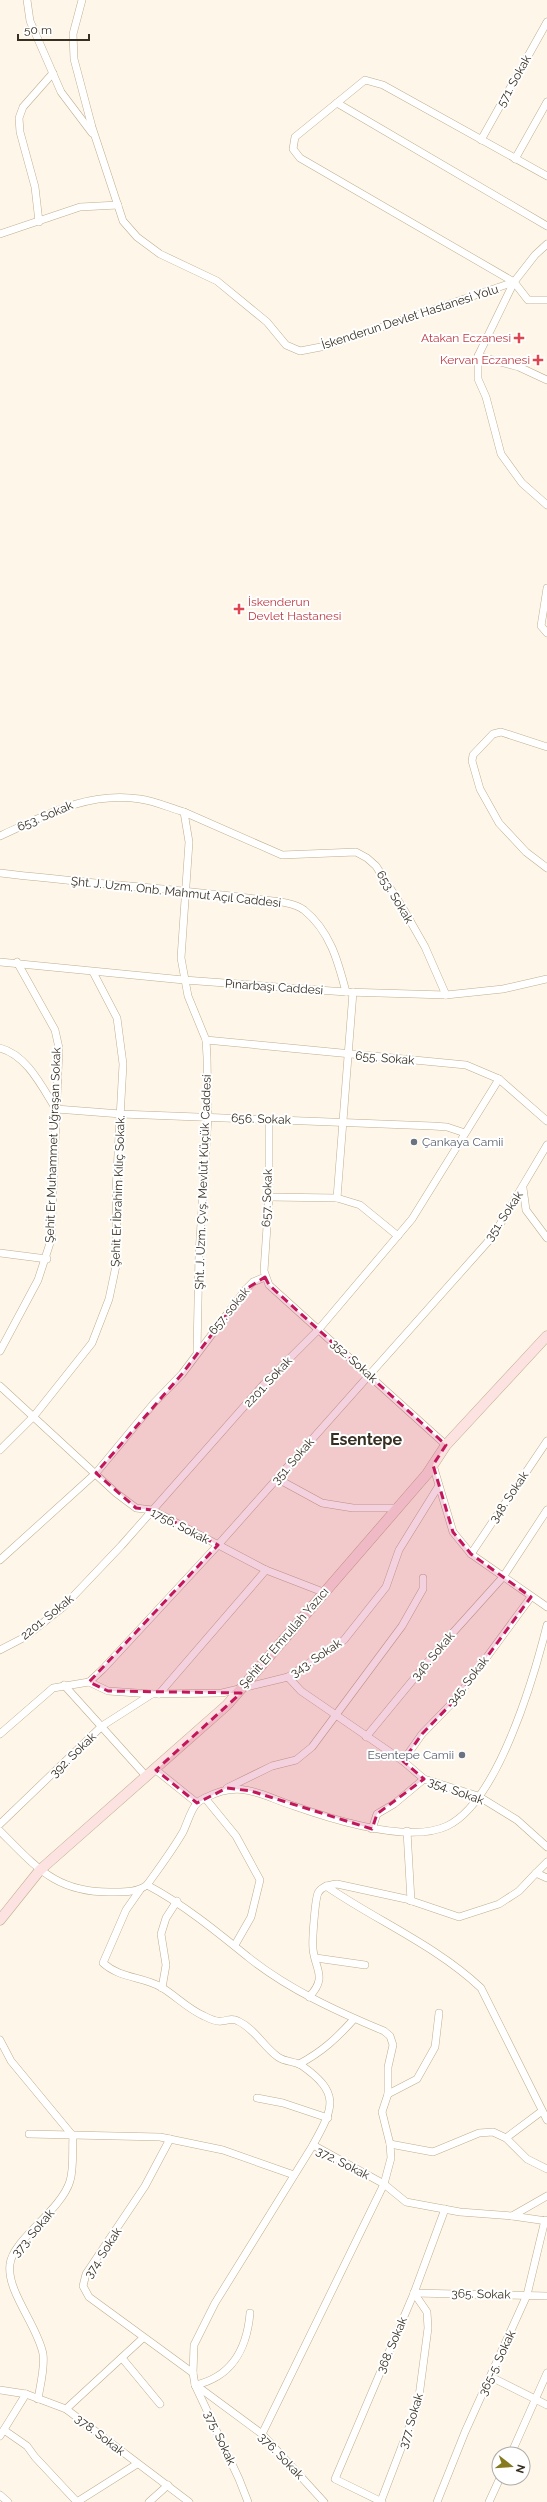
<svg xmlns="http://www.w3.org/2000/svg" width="547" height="2502" font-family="Raleway,sans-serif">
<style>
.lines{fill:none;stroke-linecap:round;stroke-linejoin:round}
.street-casing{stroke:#bfad8d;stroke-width:8}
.secondary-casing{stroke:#bfad8d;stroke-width:11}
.street{stroke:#fff;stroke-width:7}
.secondary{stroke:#fce2e1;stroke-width:10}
.marked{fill:#c2185b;fill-opacity:0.2;stroke:#c2185b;stroke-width:3;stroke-dasharray:8 5;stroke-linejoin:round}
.health-dot{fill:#e0444e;stroke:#fff;stroke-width:1.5}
.worship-dot{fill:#6b7280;stroke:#fff;stroke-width:1.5}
.labels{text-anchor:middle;stroke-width:4;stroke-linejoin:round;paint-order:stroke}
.street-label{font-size:12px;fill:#362f22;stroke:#fff}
.health-label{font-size:12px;fill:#be3a42;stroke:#fff;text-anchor:end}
.worship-label{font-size:12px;fill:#5b616d;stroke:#fff;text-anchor:start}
.district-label{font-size:16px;font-weight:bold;fill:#362f22;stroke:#fff}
</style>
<rect width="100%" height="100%" fill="#fef7e9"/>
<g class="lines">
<defs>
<g id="street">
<polyline points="27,0 30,21 61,92 92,133"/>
<polyline points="82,0 73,34 74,59 92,127 123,221 137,237 160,254 217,281 267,322 286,345 300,351 326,346 514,282 535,255 547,244"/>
<polyline points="337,103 547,226"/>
<polyline points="481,140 547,22"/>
<polyline points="515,159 547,102"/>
<polyline points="547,176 383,85 365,80 295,137 293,149 300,158 514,282 528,300 547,300"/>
<polyline points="39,222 35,187 20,132 19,118 23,107 53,73"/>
<polyline points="0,234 80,207 118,205"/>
<polyline points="514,282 478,356 478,379 486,397 501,454 522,483 547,505"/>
<polyline points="478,356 519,367 547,380"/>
<polyline points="547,588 541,626 547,633"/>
<polyline points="547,747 501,732 493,734 473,755 472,761 480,789 499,823 526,852 547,868"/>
<path d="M0,836C46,815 88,791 140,799C155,801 170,808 184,812"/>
<path d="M0,873C82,883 166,888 248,898C264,901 291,900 304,910C330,931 338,961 346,992"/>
<polyline points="0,962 184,980 346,992 446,995 503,989 547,979"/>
<polyline points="206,1040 466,1065 499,1079 547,1121"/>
<path d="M0,1048C27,1055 42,1087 56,1109L121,1114L433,1126L447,1127L465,1133"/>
<polyline points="269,1119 269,1197 264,1271 269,1285 446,1445"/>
<polyline points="523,1188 526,1210 547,1238"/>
<polyline points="269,1197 337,1198 360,1205 398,1236"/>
<polyline points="337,1198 353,992"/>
<polyline points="0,1253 47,1259"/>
<polyline points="0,1351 38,1280 51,1240 59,1048 55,1030 17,962"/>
<polyline points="197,1351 199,1254 208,1117 207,1057 206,1040 188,996 181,958 189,842 184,812 282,855 356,852 367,858 376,866 404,910 425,947 446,995"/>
<polyline points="0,1386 116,1493 136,1508 152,1510 266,1570 323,1592"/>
<polyline points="0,1450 34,1416 92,1343 109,1299 117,1261 116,1190 123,1064 117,1018 93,972"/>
<polyline points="433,1465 453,1532 471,1554 547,1607"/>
<polyline points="278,1479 322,1503 353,1508 398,1508"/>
<polyline points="471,1554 547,1441"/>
<polyline points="0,1560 96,1473 154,1403 182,1374 246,1289 253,1282 265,1277"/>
<polyline points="0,1650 25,1637 63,1607 121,1546 264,1384 319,1329 412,1219 499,1079"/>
<polyline points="288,1677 301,1691 403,1761 424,1779 478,1796 517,1820 547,1847"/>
<polyline points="89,1682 108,1691 152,1694 222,1693 288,1677 344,1640 386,1587 399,1550 438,1487"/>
<polyline points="64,1685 146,1776"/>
<polyline points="159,1694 266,1570"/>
<polyline points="0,1734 53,1688 89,1682 103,1669 218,1545 493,1236 547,1145"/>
<polyline points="366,1737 440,1647 503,1577 547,1510"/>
<polyline points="403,1761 422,1734 456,1699 531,1597"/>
<polyline points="156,1770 197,1803"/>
<polyline points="227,1788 272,1766 296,1760 312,1747 402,1626 423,1589 423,1578"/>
<polyline points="205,1798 236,1836 260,1880 251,1917 235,1945"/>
<polyline points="0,1824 102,1726 152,1694"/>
<polyline points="372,1829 377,1814 394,1804 424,1779"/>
<path d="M0,1831C37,1868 57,1894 115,1892C126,1892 137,1892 147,1885C159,1868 172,1851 183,1832C187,1824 191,1809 197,1803C199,1801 203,1799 205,1798C241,1779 260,1795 294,1806C331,1819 409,1844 447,1826C498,1802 534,1677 547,1625"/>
<polyline points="407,1831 411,1901"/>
<polyline points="547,1862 536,1873 547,1878"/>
<path d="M147,1885C183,1904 216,1931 248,1957C288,1989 336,2011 384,2031L390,2036L393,2045L388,2067V2094L382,2112L390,2144L391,2158L384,2184L262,2434"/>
<path d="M326,1886C377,1921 435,1945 481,1988L547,2120"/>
<path d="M140,1890L126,1910L103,1963C121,1979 142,1976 161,1987C176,1996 188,2009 204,2016C208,2018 217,2022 221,2021C228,2021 231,2017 238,2021C255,2029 263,2046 278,2057C285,2062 294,2061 301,2065C341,2093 334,2107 313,2145"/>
<polyline points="316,1958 365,1965"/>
<polyline points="162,1988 166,1965 161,1934 166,1918 177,1901"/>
<path d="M309,1997C328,1977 315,1970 313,1949C312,1941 315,1900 318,1893C322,1886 330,1885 337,1884L406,1899L459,1917L499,1904L519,1891L536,1873"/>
<path d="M0,2040L11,2061L73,2136C72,2150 74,2168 70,2181C61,2211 13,2239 10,2264C6,2291 38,2326 43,2354C45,2368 40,2386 38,2399"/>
<path d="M299,2064C322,2052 337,2038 354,2019"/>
<polyline points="388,2094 417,2079 435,2047 439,2013"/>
<polyline points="257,2098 283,2103 328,2118"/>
<polyline points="29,2134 160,2137 223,2150 294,2175"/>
<polyline points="506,2138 542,2111"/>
<polyline points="170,2139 145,2186 86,2274 83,2286 89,2297 193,2373"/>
<polyline points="390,2144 433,2152 479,2133 493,2132 506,2138 527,2159 547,2169"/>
<polyline points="512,2216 547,2221"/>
<polyline points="414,2293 547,2296"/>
<polyline points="122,2358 160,2404"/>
<polyline points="491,2377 547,2405"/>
<path d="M195,2385C232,2377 247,2348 250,2313"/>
<polyline points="197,2386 262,2434 324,2502"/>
<polyline points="0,2390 26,2394 66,2409 189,2502"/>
<polyline points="66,2409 143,2338"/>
<polyline points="4,2430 27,2446 35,2457 77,2502"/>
<polyline points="0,2436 26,2394"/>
<polyline points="511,2454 547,2373"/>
<polyline points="0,2495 8,2502"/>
<polyline points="381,2501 418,2404 428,2328 427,2312 414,2293"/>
<polyline points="77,2502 137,2464"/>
<polyline points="149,2502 168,2485"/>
<polyline points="248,2502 239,2479 195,2385 193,2373 194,2345 215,2303 313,2145 384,2184 406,2202 460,2212 512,2216 547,2196"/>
<polyline points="382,2502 335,2479 414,2293 445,2209"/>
<polyline points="437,2502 465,2432 527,2295 545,2220"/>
<polyline points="489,2502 500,2478"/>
</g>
<polyline id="secondary" points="0,1920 40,1870 227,1705 427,1474 446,1445 547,1336"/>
</defs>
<use href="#street" class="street-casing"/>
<use href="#secondary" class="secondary-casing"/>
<use href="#street" class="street"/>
<use href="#secondary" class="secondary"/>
</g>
<path class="marked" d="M265,1277L269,1285L446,1445L433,1465L453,1532L471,1554L531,1597L456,1699L422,1734L403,1761L424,1779L377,1814L372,1829L251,1791L227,1788L197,1803L156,1770L241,1693L108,1691L89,1682L218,1545L152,1510L136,1508L96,1473L182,1374L246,1289Z"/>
<g class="health-dot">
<path d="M517 332h4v4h4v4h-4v4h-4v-4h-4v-4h4z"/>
<path d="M536 354h4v4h4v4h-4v4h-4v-4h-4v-4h4z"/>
<path d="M237 603h4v4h4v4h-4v4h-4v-4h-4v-4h4z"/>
</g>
<g class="worship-dot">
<circle cx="414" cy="1142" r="4"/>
<circle cx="462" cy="1755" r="4"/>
</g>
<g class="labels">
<g class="street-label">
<text transform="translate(514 81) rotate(-61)" y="4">571. Sokak</text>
<text transform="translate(410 317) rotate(-18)" y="4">İskenderun Devlet Hastanesi Yolu</text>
<text transform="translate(45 816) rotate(-23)" y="4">653. Sokak</text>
<text transform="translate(176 892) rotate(6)" y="4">Şht. J. Uzm. Onb. Mahmut Açıl Caddesi</text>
<text transform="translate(395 897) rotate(59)" y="4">653. Sokak</text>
<text transform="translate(274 987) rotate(4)" y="4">Pınarbaşı Caddesi</text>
<text transform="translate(385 1058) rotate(5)" y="4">655. Sokak</text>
<text transform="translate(261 1119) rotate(2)" y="4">656. Sokak</text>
<text transform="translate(53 1145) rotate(-88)" y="4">Şehit Er Muhammet Uğraşan Sokak</text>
<text transform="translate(203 1182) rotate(-88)" y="4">Şht. J. Uzm. Çvş. Mevlüt Küçük Caddesi</text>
<text transform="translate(118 1191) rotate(-88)" y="4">Şehit Er İbrahim Kılıç Sokak.</text>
<text transform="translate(267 1198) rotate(-88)" y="4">657. Sokak</text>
<text transform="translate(504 1216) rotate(-56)" y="4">351. Sokak</text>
<text transform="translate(229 1311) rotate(-51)" y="4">657. sokak</text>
<text transform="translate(354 1361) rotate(42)" y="4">352. Sokak</text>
<text transform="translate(268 1382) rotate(-47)" y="4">2201. Sokak</text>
<text transform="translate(293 1461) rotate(-49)" y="4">351. Sokak</text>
<text transform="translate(509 1497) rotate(-56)" y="4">348. Sokak</text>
<text transform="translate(180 1526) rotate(27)" y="4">1756. Sokak</text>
<text transform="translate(47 1617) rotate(-39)" y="4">2201. Sokak</text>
<text transform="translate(284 1638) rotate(-49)" y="4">Şehit Er Emrullah Yazıcı</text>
<text transform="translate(433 1656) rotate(-50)" y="4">346. Sokak</text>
<text transform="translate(316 1658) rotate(-34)" y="4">343. Sokak</text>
<text transform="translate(468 1681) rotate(-52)" y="4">345. Sokak</text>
<text transform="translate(73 1755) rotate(-44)" y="4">392. Sokak</text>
<text transform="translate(456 1791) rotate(20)" y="4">354. Sokak</text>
<text transform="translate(343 2163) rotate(27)" y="4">372. Sokak</text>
<text transform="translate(33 2233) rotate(-50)" y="4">373. Sokak</text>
<text transform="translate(103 2253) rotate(-57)" y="4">374. Sokak</text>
<text transform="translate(481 2294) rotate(1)" y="4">365. Sokak</text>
<text transform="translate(392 2345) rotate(-67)" y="4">368. Sokak</text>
<text transform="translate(497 2363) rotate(-65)" y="4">365-5. Sokak</text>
<text transform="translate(411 2421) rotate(-73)" y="4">377. Sokak</text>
<text transform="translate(100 2435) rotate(38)" y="4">378. Sokak</text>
<text transform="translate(220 2438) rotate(65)" y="4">375. Sokak</text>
<text transform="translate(281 2456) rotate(46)" y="4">376. Sokak</text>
</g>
<g class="health-label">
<text x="511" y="342">Atakan Eczanesi</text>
<text x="530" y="364">Kervan Eczanesi</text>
<text x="248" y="606" text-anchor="start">İskenderun<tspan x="248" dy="14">Devlet Hastanesi</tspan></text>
</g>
<g class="worship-label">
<text x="422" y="1146">Çankaya Camii</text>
<text x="454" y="1759" text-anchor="end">Esentepe Camii</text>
</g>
<g class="district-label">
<text x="366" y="1445">Esentepe</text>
</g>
</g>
<g transform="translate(511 2466) rotate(107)"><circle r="19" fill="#ffffff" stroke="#afaca7"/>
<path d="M0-3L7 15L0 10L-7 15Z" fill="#857a20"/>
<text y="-6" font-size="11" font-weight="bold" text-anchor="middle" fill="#362f22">N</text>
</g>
<path d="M18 34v6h71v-6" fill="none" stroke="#362f22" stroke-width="2"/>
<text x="24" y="34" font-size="12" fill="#362f22" stroke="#ffffff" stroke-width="3" paint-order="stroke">50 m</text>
</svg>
